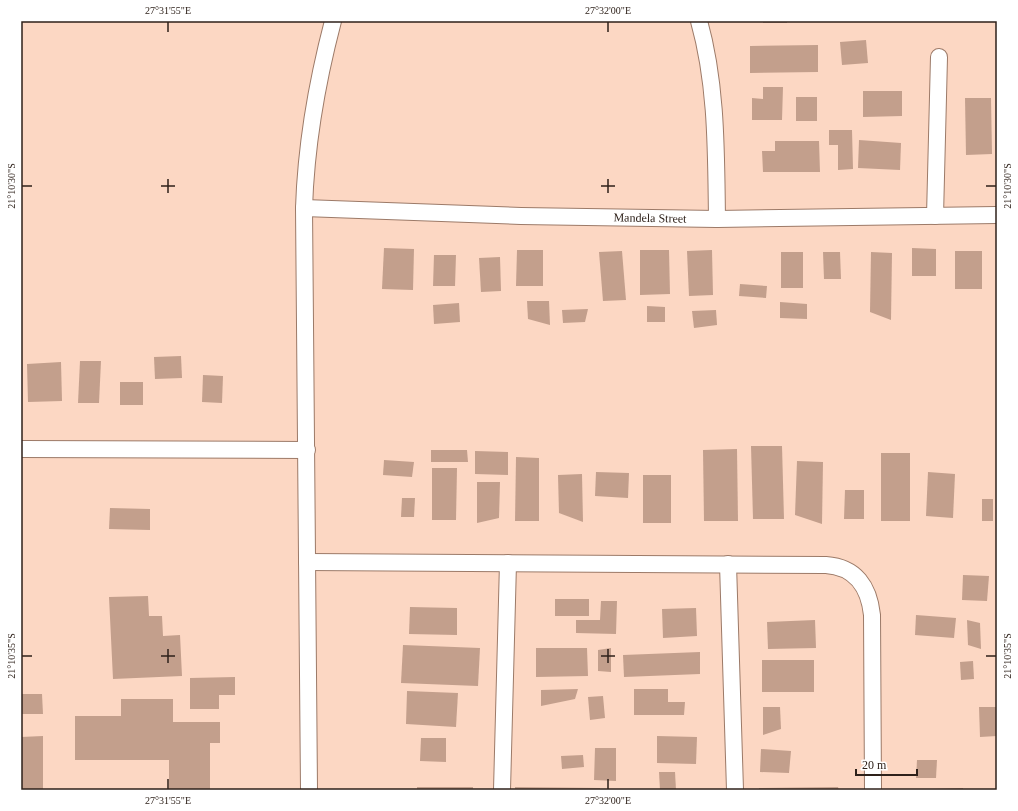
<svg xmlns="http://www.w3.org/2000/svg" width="1018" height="811" font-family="Georgia,serif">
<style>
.building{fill:#c39f8c}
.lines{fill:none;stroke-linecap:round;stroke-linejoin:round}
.minor-casing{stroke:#9c7a68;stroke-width:18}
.minor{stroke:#fff;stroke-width:16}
.ticks{fill:none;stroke:#2e211a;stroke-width:1.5}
.labels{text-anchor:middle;stroke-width:4;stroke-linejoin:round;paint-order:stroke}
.street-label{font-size:12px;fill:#2e211a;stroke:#fff}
.neatline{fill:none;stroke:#2e211a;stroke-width:1.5}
.ticks-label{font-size:10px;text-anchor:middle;fill:#2e211a}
</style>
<rect width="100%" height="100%" fill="#fcd7c3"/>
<g class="building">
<rect x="763" y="21" width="24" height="2"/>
<polygon points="866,40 868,63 842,65 840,42"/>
<polygon points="818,45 818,72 750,73 750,46"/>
<polygon points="763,87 783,87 782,120 752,120 752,98 763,99"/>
<polygon points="863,91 902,91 902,116 863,117"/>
<rect x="796" y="97" width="21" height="24"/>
<polygon points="965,98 991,98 992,154 966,155"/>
<polygon points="829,130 852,130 853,169 838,170 838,145 829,145"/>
<polygon points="859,140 901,143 900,170 858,168"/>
<polygon points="775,141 819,141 820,172 763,172 762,151 775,151"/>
<polygon points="384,248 414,249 413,290 382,289"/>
<polygon points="912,248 936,249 936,276 912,276"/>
<polygon points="517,250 543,250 543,286 516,286"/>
<polygon points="640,250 669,250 670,294 640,295"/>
<polygon points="712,250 713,295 689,296 687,251"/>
<polygon points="622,251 626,300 603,301 599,252"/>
<rect x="955" y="251" width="27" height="38"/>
<rect x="781" y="252" width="22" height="36"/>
<polygon points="823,252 840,252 841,279 824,279"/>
<polygon points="871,252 892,253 891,320 870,312"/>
<polygon points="434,255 456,255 455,286 433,286"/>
<polygon points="500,257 501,291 481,292 479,258"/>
<polygon points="740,284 767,286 766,298 739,296"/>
<polygon points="527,301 549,301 550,325 528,319"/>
<polygon points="780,302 807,304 807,319 780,318"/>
<polygon points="459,303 460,322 434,324 433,305"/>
<polygon points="647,306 665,307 665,322 647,322"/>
<polygon points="588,309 585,322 563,323 562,310"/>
<polygon points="716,310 717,325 694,328 692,311"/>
<polygon points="181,356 182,378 155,379 154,357"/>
<polygon points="80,361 101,361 99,403 78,403"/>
<polygon points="61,362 62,401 28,402 27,364"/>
<polygon points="203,375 223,376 222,403 202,402"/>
<rect x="120" y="382" width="23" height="23"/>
<polygon points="751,446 782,446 784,519 753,519"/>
<polygon points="737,449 738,521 704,521 703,450"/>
<polygon points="431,450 467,450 468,462 431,462"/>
<polygon points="475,451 508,452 508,475 475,474"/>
<rect x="881" y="453" width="29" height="68"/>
<polygon points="516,457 539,458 539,521 515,521"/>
<polygon points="384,460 414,462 412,477 383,475"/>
<polygon points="797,461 823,462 822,524 795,515"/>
<polygon points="432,468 457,468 456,520 432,520"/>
<polygon points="596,472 629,473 628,498 595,496"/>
<polygon points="928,472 955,474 953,518 926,516"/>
<polygon points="582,474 583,522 559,513 558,475"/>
<rect x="643" y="475" width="28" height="48"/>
<polygon points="477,482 500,482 499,518 477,523"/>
<polygon points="845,490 864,490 864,519 844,519"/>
<polygon points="402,498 415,498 414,517 401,517"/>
<rect x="982" y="499" width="11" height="22"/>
<polygon points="110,508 150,509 150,530 109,529"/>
<polygon points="963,575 989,576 987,601 962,600"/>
<polygon points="148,596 149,616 162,616 163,636 180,635 182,676 113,679 109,597"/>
<rect x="555" y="599" width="34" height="17"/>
<polygon points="601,601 617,601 616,634 576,633 576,620 600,620"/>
<polygon points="410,607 457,608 457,635 409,634"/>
<polygon points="696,608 697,636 663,638 662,609"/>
<polygon points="916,615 956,618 954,638 915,635"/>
<polygon points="815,620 816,648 768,649 767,622"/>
<polygon points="967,620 980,623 981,649 968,645"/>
<polygon points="403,645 480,648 478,686 401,683"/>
<polygon points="536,648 587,648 588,676 536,677"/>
<polygon points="611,648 611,672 598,671 598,650"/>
<polygon points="700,652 700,674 624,677 623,655"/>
<rect x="762" y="660" width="52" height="32"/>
<polygon points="973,661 974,679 961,680 960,662"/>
<polygon points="235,677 235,695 219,695 219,709 190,709 190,678"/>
<polygon points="578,689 575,699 541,706 541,690"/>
<polygon points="634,689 668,689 668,702 685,702 684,715 634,715"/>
<polygon points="407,691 458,693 456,727 406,724"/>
<polygon points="21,694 42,694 43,714 21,714"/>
<polygon points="603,696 605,718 590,720 588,697"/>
<polygon points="121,699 173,699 173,722 220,722 220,743 210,743 210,790 169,790 169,760 75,760 75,716 121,716"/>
<polygon points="763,707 780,707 781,729 763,735"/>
<polygon points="979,707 996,707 997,736 980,737"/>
<polygon points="43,736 43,790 21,790 21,737"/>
<polygon points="657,736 697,737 696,764 657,763"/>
<polygon points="421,738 446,738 446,762 420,761"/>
<polygon points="595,748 616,748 616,781 594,780"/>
<polygon points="761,749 791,751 789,773 760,772"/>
<polygon points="583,755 584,767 562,769 561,756"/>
<polygon points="917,760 937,760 936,778 916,778"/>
<polygon points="659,772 675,772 676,790 660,790"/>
<rect x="417" y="787" width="56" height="3"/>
<polygon points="515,787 600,788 600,790 515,790"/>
<polygon points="838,787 839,790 759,790 759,788"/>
<polygon points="963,788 963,790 932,790 932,789"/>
</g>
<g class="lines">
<defs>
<g id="minor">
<path d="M699,21C717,85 716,153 717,219"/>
<polyline points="304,208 521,216 717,219 997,215"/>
<polyline points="935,216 939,57"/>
<polyline points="21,449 307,450"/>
<path d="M307,562L826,565C856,567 869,587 872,615L873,790"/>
<polyline points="728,564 735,790"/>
<path d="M309,790L304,208C306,145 317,82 333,21"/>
<polyline points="502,790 508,563"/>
</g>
</defs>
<use href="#minor" class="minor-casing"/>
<use href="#minor" class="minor"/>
</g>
<path class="ticks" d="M168,22V32M608,22V32M168,179V193M608,179V193M22,186H32M161,186H175M601,186H615M986,186H996M168,649V663M608,649V663M22,656H32M161,656H175M601,656H615M986,656H996M168,779V789M608,779V789"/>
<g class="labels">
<g class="street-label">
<text transform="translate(650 218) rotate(1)" y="4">Mandela Street</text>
</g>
</g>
<rect width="1018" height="811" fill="none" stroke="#ffffff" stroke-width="44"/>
<path d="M856 769v6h61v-6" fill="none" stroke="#2e211a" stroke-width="2"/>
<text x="862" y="769" font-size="12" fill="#2e211a" stroke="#ffffff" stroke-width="3" paint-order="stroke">20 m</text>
<rect x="22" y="22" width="974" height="767" class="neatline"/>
<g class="ticks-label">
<text x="168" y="14">27°31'55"E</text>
<text x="608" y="14">27°32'00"E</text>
<text transform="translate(11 186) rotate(-90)" y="4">21°10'30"S</text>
<text transform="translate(1007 186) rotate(-90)" y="4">21°10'30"S</text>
<text transform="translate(11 656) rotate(-90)" y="4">21°10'35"S</text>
<text transform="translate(1007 656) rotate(-90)" y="4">21°10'35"S</text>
<text x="168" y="804">27°31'55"E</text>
<text x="608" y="804">27°32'00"E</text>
</g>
</svg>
